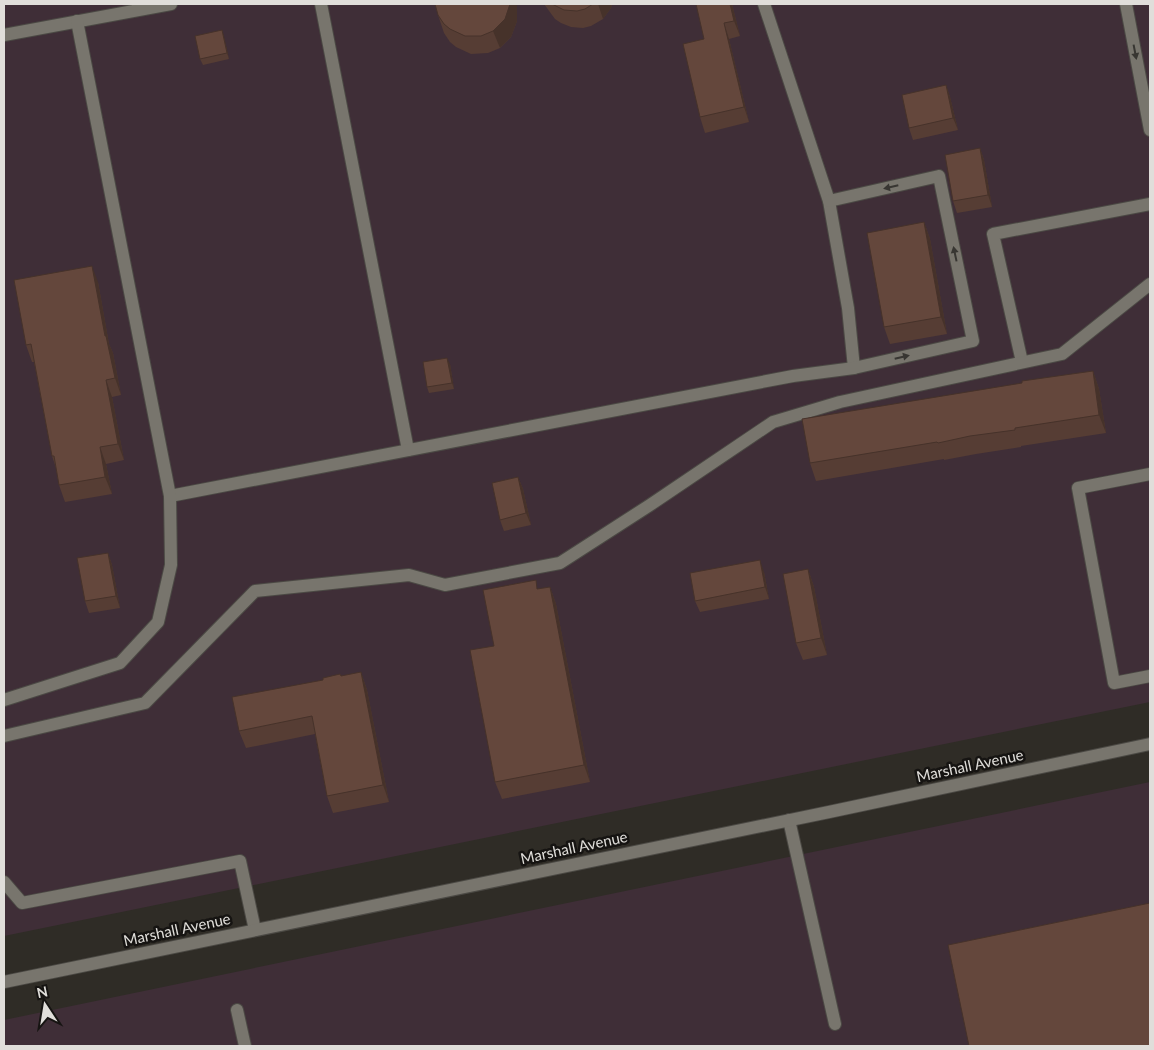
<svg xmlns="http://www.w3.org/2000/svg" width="1154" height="1050" font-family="Lato,sans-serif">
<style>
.industrial{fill:#3f2e37}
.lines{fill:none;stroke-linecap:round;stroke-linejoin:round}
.service-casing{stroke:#4b4944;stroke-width:14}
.tertiary-casing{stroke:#4b4944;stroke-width:14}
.service{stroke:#78756d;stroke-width:12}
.tertiary{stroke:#78756d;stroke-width:12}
.wall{fill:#563d34}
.shaded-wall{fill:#46322a}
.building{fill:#64473c;stroke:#46322a}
.oneway{fill:#383632}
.labels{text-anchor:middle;stroke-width:5;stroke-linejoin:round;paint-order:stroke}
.street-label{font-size:15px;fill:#e0deda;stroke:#161412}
</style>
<rect width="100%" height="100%" fill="#2f2c26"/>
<g class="industrial">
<polygon points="4,4 1150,4 1150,702 4,936"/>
<polygon points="1150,782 1150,1046 4,1046 4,1020"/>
</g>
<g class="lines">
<defs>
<g id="service">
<polyline points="321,4 408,450"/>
<polyline points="764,4 829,201 848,308 854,368"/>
<polyline points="1126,4 1150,130"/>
<polyline points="4,35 171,4"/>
<polyline points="1022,362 993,234 1150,204"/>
<polyline points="1150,474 1078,488 1114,683 1150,676"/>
<polyline points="170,496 793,376 854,368 973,341 939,176 829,201"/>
<polyline points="4,700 120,663 158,622 171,565 170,496 77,21"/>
<polyline points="4,736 145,703 255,591 409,575 445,585 560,563 650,505 773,422 840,402 1062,354 1150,284"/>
<polyline points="789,820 835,1024"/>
<polyline points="4,882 22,903 240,861 255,930"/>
<polyline points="237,1010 245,1046"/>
</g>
<polyline id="tertiary" points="4,982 829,812 1150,744"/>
</defs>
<use href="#service" class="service-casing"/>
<use href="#tertiary" class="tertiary-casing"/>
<use href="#service" class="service"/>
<use href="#tertiary" class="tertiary"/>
</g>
<g class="wall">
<polygon points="544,4 612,4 611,8 603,19 591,26 583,28 571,27 561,23 555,19"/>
<polygon points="732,4 740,36 729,39 749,122 705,133 700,117 704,39"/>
<polygon points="517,6 517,21 511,37 500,48 488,53 471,54 456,47 450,42 444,33 438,15"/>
<polygon points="222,30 229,59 203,65 200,59"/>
<polygon points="946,85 950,97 958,130 913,140 909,128"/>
<polygon points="980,148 984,160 992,207 957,213 953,201"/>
<polygon points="924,222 930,239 947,334 890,344 884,327"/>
<polygon points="98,282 109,344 113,353 121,395 112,397 124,460 106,464 112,494 65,502 59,485 56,468 52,456 34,362 32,362 26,345"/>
<polygon points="450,364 454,389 429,393 427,387"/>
<polygon points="1093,371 1099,389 1106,433 1021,446 1021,447 976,454 944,460 944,459 816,481 810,463"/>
<polygon points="518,477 523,489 531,525 504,531 500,520"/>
<polygon points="108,553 112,565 120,608 89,613 85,601"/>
<polygon points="808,569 814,587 827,655 803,660 796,643"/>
<polygon points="764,572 769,599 700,612 695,601"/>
<polygon points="550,587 556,604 590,782 502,799 495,782 494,646 539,589"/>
<polygon points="361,672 367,690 389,802 333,813 327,796 315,734 246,748 239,731 323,680"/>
</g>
<g class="shaded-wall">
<polygon points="510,4 516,4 517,6 517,21 511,37 500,48 493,31"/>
<polygon points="598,4 612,4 611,8 603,19"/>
<polygon points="730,4 732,4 740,36 734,21"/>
<polygon points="724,23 729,39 749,122 744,107"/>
<polygon points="222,30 224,36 229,59 227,53"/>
<polygon points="946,85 950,97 958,130 953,118"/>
<polygon points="980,148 984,160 992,207 988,195"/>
<polygon points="924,222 930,239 947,334 941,317"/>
<polygon points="92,266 98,282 109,344 113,353 121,395 115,378 105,336"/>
<polygon points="447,358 450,364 454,389 452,383"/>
<polygon points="1093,371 1099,389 1106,433 1099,415"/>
<polygon points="106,380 112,397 124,460 118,444"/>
<polygon points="100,447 106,464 112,494 105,477"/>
<polygon points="518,477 523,489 531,525 526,513"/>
<polygon points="108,553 112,565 120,608 116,596"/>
<polygon points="760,560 764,572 769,599 765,587"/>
<polygon points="808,569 814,587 827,655 821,638"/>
<polygon points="550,587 556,604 590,782 584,765"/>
<polygon points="361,672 367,690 389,802 383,785"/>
</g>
<g class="building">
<polygon points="435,4 510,4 505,19 493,31 481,36 465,36 450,29 444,24 438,15"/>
<polygon points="552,4 593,4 585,9 577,11 564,10"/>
<polygon points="696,4 730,4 734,21 724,23 744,107 700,117 683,44 704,39"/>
<polygon points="222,30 227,53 200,59 195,36"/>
<polygon points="946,85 953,118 909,128 902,95"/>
<polygon points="980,148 988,195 953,201 945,155"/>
<polygon points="924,222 941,317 884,327 867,233"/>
<polygon points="92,266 105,336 106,336 115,378 106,380 118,444 100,447 105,477 59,485 54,456 52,456 31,344 26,345 14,280"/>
<polygon points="447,358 452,383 427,387 423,362"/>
<polygon points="1093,371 1099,415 1015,428 1015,430 970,436 938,443 937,442 810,463 802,419 1022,383 1022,381"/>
<polygon points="518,477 526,513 500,520 492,483"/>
<polygon points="108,553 116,596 85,601 77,558"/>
<polygon points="760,560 765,587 695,601 690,573"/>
<polygon points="808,569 821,638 796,643 783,574"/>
<polygon points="536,580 537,589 550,587 584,765 495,782 470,650 494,646 483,590"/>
<polygon points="361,672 383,785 327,796 312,716 239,731 232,697 323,680 323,678 340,674 341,676"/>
<polygon points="1150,903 1150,1046 969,1046 948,945"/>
</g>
<defs><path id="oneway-solid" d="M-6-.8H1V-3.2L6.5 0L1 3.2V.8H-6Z" transform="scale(1.25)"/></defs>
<g class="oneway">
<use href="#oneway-solid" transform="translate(1135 52) rotate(79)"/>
<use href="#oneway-solid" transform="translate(891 187) rotate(167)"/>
<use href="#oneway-solid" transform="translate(955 254) rotate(-102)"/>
<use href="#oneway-solid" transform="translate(902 357) rotate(-13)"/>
</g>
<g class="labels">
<g class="street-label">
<text transform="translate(970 766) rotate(-12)" y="5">Marshall Avenue</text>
<text transform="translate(574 848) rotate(-12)" y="5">Marshall Avenue</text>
<text transform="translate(177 930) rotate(-12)" y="5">Marshall Avenue</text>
</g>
</g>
<rect width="1154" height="1050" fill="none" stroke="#e0deda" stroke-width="10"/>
<g transform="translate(45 1005) rotate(348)" stroke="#161412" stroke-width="4" paint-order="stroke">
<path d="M0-4L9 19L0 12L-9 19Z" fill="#e0deda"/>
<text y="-8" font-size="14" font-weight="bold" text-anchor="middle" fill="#e0deda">N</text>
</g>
</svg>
